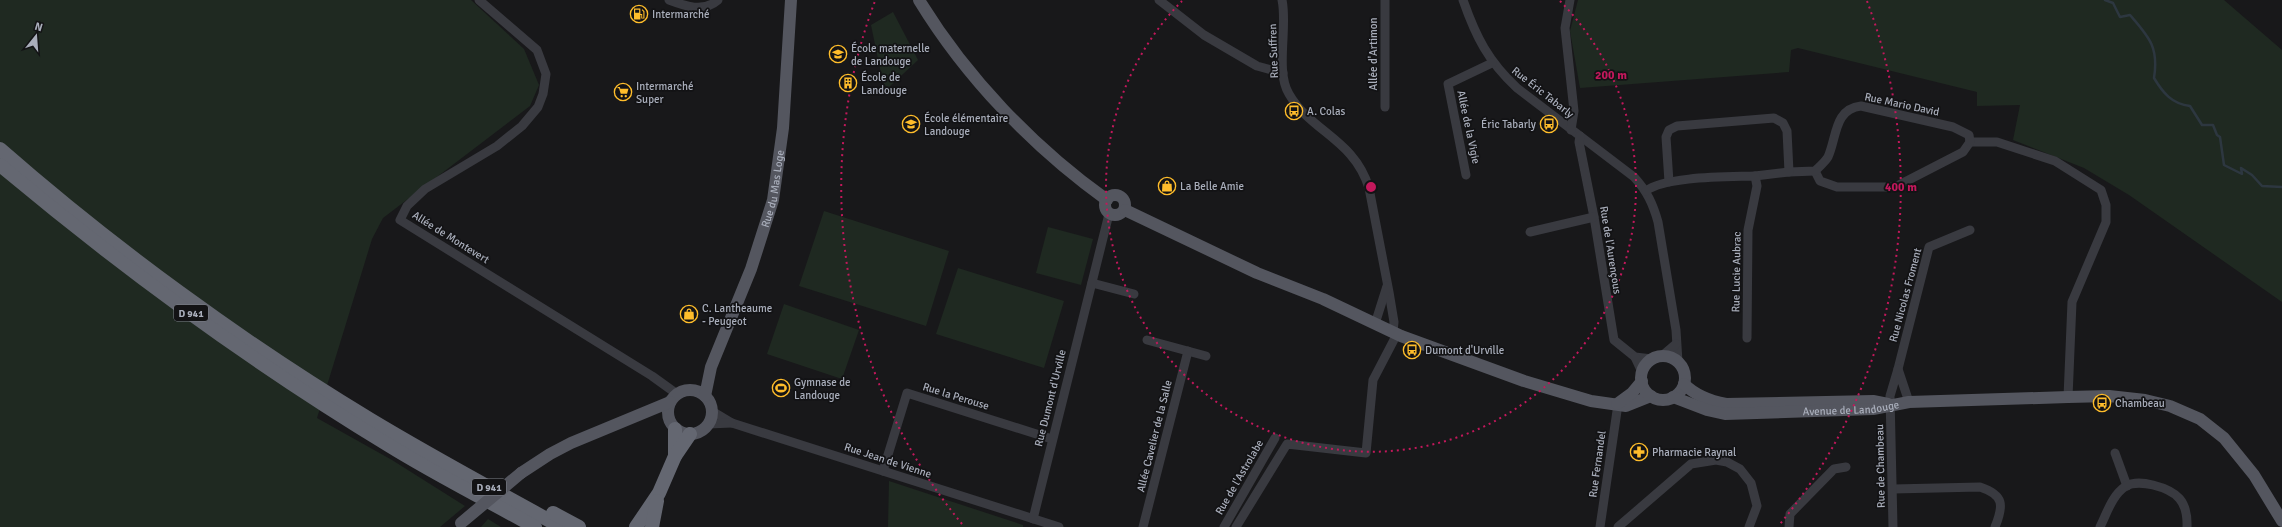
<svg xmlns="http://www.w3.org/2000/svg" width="2282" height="527" font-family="Signika,sans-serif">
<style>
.green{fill:#1f2921}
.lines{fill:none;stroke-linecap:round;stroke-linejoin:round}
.stream{stroke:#2d3740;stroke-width:2.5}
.minor{stroke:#393a40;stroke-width:9}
.major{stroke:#54565f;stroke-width:12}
.highway{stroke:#646771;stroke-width:14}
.major-bridge{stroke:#54565f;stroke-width:12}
.ring{fill:none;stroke:#c2185b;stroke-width:2;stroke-dasharray:2 4}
.labels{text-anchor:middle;stroke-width:3.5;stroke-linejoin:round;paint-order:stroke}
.shield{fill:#131315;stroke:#7c8089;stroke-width:1}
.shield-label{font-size:10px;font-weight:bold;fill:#a9aebb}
.poi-label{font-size:11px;fill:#a9aebb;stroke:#131315;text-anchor:start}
.street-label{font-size:11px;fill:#a9aebb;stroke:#131315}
.centre{fill:#c2185b;stroke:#131315;stroke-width:2}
.ring-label{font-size:12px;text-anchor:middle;font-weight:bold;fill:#c2185b;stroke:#131315;stroke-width:3.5;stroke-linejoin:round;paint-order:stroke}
</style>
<rect width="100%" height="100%" fill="#18181a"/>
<g class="green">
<polygon points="0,0 471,0 524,49 539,85 530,106 383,218 372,239 317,418 392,460 465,506 440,527 0,527"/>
<polygon points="1578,0 2224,0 2282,50 2282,302 2129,195 2084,168 2013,140 2020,105 1977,106 1977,92 1798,48 1791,50 1789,72 1580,88 1570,31"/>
<polygon points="893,12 918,60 888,88 883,83 871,25"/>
<polygon points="824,211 949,251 926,326 799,286"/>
<polygon points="1048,227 1093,239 1081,285 1036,273"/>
<polygon points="958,268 1064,301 1044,368 936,334"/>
<polygon points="784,304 859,330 842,379 767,354"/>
<polygon points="889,481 1023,525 1023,527 888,527"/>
<polygon points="488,519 501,527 481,527"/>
</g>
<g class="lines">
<path class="stream" d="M2105,0L2113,3L2120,17L2130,15C2149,37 2159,47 2154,78C2163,93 2172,104 2190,106L2202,125H2213L2217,135L2220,137L2224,165L2242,174L2241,168L2252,175L2262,186L2282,187"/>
<g class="minor">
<polyline points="479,0 537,50 546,74 543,94 538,107 522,126 497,146 425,189 407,206 400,220 652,376 677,394"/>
<path d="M669,0C685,6 703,13 718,0"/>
<polyline points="1159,0 1204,35 1257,66 1283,73"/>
<path d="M1282,0C1288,27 1275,71 1289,94C1311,132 1354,139 1369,188L1389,292L1394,322L1393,332"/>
<polyline points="1385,0 1385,107"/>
<path d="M1463,0C1476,37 1488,61 1517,88L1634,177C1647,191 1653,204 1658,222L1676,330L1678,362"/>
<polyline points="1570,0 1565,28 1574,111 1571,130"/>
<polyline points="1580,136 1579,142 1594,217 1614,340 1635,357 1652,359"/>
<polyline points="1970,142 1997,142 2055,161 2101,190 2106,205 2106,222 2072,302 2068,397"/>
<polyline points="1815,171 1820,181 1837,187 1895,187 1963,152 1970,142"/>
<path d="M1789,172L1815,171C1819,167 1825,162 1828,157C1837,137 1834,109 1861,106L1953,127L1969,135L1970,142"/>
<polyline points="1466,175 1448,84 1492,63"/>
<polyline points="1669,182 1666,137 1669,130 1677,126 1774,118 1783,123 1787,131 1789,172 1755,176"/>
<path d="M1646,191C1665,176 1729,177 1755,176L1757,186L1748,230L1747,338"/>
<polyline points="1530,232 1594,217"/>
<polyline points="1092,283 1134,294"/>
<polyline points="1375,324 1387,286"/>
<polyline points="1147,340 1206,356"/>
<polyline points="1662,356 1676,344"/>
<polyline points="1635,357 1642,372"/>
<polyline points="1898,369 1929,247 1970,230"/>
<polyline points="712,411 732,423 1059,527"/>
<polyline points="708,424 732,423"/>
<polyline points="2115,453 2127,486"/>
<polyline points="883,471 907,393 1052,439"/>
<path d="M1893,489L1980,487C2004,495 2004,505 1995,527"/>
<polyline points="1033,519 1109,214"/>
<polyline points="1143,527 1188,351"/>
<polyline points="1224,527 1275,438"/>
<polyline points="1236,527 1287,444 1366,453 1373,380 1397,334"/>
<polyline points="1600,527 1617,411 1617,404"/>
<polyline points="1618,527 1691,464 1716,460 1727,462 1740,469 1751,483 1757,506 1749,527"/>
<polyline points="1789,527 1790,514 1834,469 1846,467"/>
<polyline points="1893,527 1890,396 1898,369 1909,402"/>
<path d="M2100,527C2107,513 2112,495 2126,486C2133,482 2145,483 2153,485C2177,491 2188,501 2187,527"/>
</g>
<g class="major">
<path d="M919,0C966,77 1033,147 1107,200"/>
<circle cx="1115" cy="205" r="10"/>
<polyline points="1125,210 1257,273 1323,299 1401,336 1524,381 1591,401 1626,406 1651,396"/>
<circle cx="1663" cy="378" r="22"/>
<path d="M1684,384C1696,396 1710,401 1726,404L1873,401L1888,404"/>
<circle cx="690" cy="412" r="22"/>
<path id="s1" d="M705,396L711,367L751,269L773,200L783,128L791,0"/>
<path id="s2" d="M1673,397L1707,410L1725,414L1873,409L1909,402L2068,397L2109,396L2145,400L2170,406L2200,419L2224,438L2254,475L2282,521"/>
<polyline points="1617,404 1632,393 1642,381"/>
<polyline points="521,473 550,454 571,443 670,402"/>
</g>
<g class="highway">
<path d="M0,149C113,248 243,343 371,420C434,458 498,492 561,527"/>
<path d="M0,165C123,268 253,363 390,446C437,475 487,500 535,527"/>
<polyline points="675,429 675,456"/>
<polyline points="553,513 579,527"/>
<polyline points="636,527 659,493 675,456 690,434"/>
<polyline points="652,527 657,501"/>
</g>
<polyline class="major-bridge" points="461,523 521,473"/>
</g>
<g class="ring">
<path d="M1560 1A265 265 0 1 1 1182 1"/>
<path d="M962 524A530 530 0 0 1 875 1M1867 1A530 530 0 0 1 1780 524"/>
</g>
<defs>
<symbol id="fuel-ring" viewBox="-11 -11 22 22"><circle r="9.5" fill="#131315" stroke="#ffbd2b" stroke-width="1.5"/><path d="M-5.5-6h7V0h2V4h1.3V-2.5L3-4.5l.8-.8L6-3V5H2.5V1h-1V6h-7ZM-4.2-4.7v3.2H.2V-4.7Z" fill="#ffbd2b"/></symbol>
<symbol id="school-ring" viewBox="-11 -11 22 22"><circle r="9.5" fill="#131315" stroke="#ffbd2b" stroke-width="1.5"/><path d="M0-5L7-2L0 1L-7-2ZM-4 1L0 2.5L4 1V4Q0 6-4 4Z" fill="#ffbd2b"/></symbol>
<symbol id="building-ring" viewBox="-11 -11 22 22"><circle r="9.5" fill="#131315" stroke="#ffbd2b" stroke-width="1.5"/><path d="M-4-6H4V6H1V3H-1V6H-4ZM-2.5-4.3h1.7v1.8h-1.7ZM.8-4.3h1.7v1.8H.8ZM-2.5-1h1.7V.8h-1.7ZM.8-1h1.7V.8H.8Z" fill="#ffbd2b"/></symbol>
<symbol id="supermarket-ring" viewBox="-11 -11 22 22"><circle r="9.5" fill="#131315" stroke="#ffbd2b" stroke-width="1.5"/><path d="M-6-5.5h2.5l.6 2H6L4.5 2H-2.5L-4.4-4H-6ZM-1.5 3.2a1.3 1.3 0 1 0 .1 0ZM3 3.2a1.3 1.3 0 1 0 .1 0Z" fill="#ffbd2b"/></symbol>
<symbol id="bus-ring" viewBox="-11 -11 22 22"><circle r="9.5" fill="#131315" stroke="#ffbd2b" stroke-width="1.5"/><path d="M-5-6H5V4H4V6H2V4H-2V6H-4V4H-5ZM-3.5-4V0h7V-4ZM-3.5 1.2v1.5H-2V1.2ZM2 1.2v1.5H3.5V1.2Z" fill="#ffbd2b"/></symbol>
<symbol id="shop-ring" viewBox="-11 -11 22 22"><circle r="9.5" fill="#131315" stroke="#ffbd2b" stroke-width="1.5"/><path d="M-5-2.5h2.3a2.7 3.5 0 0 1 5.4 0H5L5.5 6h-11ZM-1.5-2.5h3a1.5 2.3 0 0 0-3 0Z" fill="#ffbd2b"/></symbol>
<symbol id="stadium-ring" viewBox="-11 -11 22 22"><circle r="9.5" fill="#131315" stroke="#ffbd2b" stroke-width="1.5"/><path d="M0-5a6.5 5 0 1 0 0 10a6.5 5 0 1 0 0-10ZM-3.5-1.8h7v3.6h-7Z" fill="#ffbd2b"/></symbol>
<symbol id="pharmacy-ring" viewBox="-11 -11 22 22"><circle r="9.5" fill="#131315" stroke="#ffbd2b" stroke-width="1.5"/><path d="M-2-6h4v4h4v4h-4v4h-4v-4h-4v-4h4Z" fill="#ffbd2b"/></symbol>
</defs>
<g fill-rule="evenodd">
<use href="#fuel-ring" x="629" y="4" width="20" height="20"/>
<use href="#school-ring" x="828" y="44" width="20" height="20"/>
<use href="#building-ring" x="838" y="73" width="20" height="20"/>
<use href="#supermarket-ring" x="613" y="82" width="20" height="20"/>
<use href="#bus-ring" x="1284" y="101" width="20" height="20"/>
<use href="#school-ring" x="901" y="114" width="20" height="20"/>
<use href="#bus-ring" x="1539" y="114" width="20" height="20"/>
<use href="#shop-ring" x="1157" y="176" width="20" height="20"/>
<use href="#shop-ring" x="679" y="304" width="20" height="20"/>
<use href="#bus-ring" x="1402" y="340" width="20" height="20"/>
<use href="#stadium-ring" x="771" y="378" width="20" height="20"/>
<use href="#bus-ring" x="2092" y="393" width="20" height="20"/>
<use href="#pharmacy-ring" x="1629" y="442" width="20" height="20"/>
</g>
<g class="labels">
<g class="shield">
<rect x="174" y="305" width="34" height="16" rx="3"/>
<rect x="472" y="479" width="34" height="16" rx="3"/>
</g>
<g class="shield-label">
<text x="191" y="317">D 941</text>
<text x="489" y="491">D 941</text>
</g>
<g class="poi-label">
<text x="652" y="18">Intermarché</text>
<text x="851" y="52">École maternelle<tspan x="851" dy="13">de Landouge</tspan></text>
<text x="861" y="81">École de<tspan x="861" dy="13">Landouge</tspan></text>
<text x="636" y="90">Intermarché<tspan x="636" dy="13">Super</tspan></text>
<text x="1307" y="115">A. Colas</text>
<text x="924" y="122">École élémentaire<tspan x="924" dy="13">Landouge</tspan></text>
<text x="1536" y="128" text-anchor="end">Éric Tabarly</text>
<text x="1180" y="190">La Belle Amie</text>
<text x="702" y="312">C. Lantheaume<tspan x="702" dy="13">- Peugeot</tspan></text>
<text x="1425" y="354">Dumont d'Urville</text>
<text x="794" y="386">Gymnase de<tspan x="794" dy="13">Landouge</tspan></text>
<text x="2115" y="407">Chambeau</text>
<text x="1652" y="456">Pharmacie Raynal</text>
</g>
<g class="street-label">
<text transform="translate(1273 51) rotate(-92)" y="4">Rue Suffren</text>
<text transform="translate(1373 54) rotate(-90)" y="4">Allée d'Artimon</text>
<text transform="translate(1543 92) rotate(38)" y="4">Rue Éric Tabarly</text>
<text transform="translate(1902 104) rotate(12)" y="4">Rue Mario David</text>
<text transform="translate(1469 127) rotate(78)" y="4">Allée de la Vigie</text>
<text dy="4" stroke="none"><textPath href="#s1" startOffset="219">Rue du Mas Loge</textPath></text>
<text transform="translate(451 237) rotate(32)" y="4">Allée de Montevert</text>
<text transform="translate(1611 250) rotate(81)" y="4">Rue de l'Aurençous</text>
<text transform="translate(1736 272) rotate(-89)" y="4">Rue Lucie Aubrac</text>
<text transform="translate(1905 295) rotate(-75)" y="4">Rue Nicolas Froment</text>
<text transform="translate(956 396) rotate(17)" y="4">Rue la Perouse</text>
<text transform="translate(1050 398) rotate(-76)" y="4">Rue Dumont d'Urville</text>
<text dy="4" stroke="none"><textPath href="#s2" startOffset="181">Avenue de Landouge</textPath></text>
<text transform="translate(1154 436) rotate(-76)" y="4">Allée Cavelier de la Salle</text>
<text transform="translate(888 460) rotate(18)" y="4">Rue Jean de Vienne</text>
<text transform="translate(1597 464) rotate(-82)" y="4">Rue Fernandel</text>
<text transform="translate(1880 466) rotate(-91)" y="4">Rue de Chambeau</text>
<text transform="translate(1239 477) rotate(-60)" y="4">Rue de l'Astrolabe</text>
</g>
</g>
<circle cx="1371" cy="187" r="6" class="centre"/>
<g class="ring-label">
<text x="1611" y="79">200 m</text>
<text x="1901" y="191">400 m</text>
</g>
<g transform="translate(36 36) rotate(17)" stroke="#131315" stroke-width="3" paint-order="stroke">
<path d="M0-3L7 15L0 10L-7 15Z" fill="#a9aebb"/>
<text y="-6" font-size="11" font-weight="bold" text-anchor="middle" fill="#a9aebb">N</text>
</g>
</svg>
